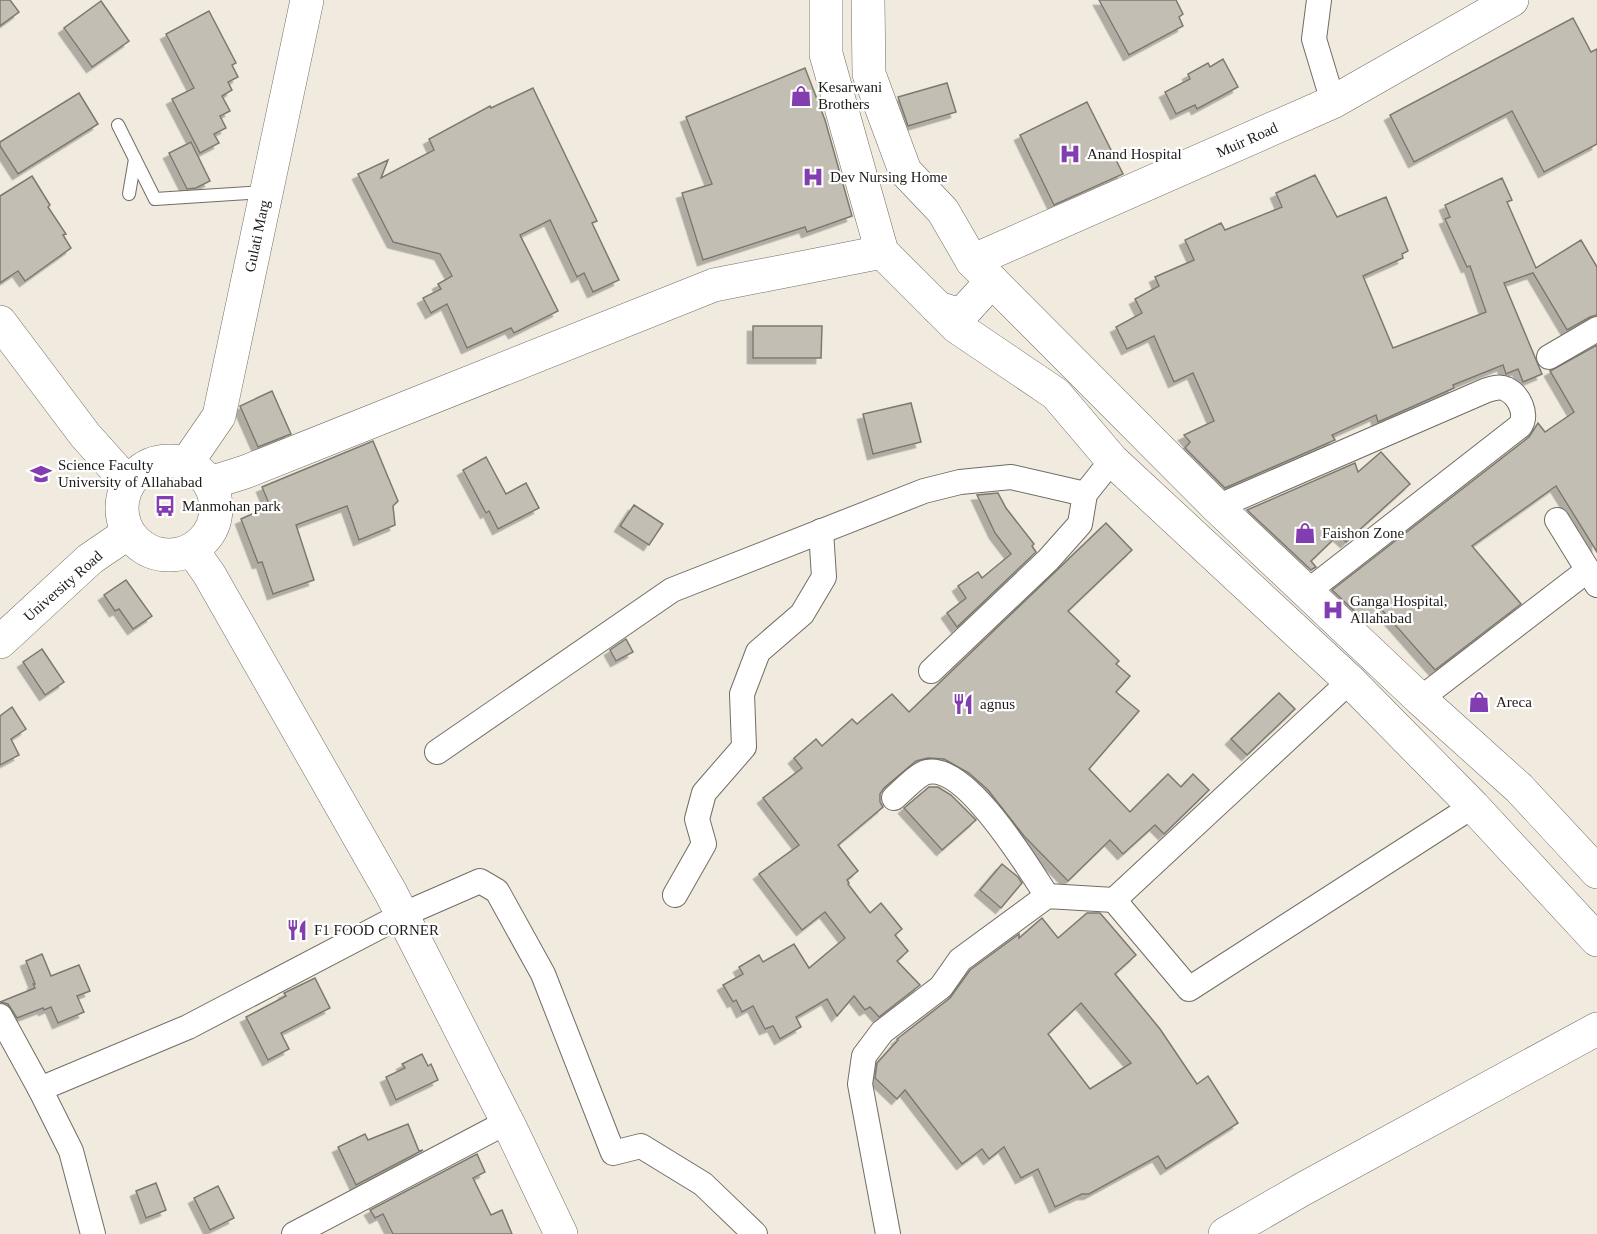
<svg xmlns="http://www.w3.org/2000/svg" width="1597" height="1234" font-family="Georgia,serif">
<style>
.building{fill:#c3beb3;stroke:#7e796f;stroke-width:1.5;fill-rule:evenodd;filter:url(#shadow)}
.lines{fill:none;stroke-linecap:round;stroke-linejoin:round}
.lane-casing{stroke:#726d64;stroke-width:14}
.street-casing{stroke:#726d64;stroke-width:26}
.secondary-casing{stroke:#726d64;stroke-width:34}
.lane{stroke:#fff;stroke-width:12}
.street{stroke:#fff;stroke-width:24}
.secondary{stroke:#fff;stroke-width:33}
.labels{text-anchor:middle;stroke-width:4.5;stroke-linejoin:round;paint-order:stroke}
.poi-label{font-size:15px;fill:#1e1c18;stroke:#fff;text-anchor:start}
.street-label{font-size:15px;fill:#1e1c18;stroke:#fff}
</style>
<defs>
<filter id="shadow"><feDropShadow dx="-5.5" dy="5.5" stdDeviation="0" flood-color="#0004"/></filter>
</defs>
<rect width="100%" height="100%" fill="#f0eadf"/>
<g class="building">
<polygon points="0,0 10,0 19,12 0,26"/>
<polygon points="1099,0 1176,0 1183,14 1179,17 1183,26 1129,55"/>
<polygon points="101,1 129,41 92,67 64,28"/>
<polygon points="209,11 236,63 232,65 238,77 228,82 232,90 222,96 230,111 220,116 226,128 214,134 219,143 200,153 172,99 194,88 166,34"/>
<polygon points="1573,18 1591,52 1597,49 1597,144 1544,172 1512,111 1414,162 1390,115"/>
<polygon points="1223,59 1238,87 1197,109 1195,105 1176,114 1165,92 1190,79 1188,74 1208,63 1210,67"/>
<polygon points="805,68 825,120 852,216 807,232 805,227 703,260 682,193 712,184 686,117"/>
<polygon points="947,83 956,112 908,126 898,97"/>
<polygon points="533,88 597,221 592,223 619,280 593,292 584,273 577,277 550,220 520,235 558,311 514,333 511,328 467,348 447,304 431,313 423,298 441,289 438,284 452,276 440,254 393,242 358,174 388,160 381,178 434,150 429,139 490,106 491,108"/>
<polygon points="79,93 98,124 18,174 0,146 0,142"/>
<polygon points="1087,102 1123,174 1054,205 1020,135"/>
<polygon points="191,142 210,181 196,188 187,189 169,153"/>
<polygon points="1315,175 1337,217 1386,197 1408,251 1402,254 1403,258 1363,276 1393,348 1486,312 1470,266 1467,267 1445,219 1450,217 1445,205 1502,178 1512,200 1507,202 1536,268 1581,240 1597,267 1597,315 1590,317 1567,330 1533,273 1504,283 1542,374 1523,382 1518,369 1506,374 1503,365 1453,385 1454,388 1378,422 1376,415 1332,435 1335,440 1225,488 1185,448 1190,442 1184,435 1214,421 1193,373 1174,382 1154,336 1127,349 1116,327 1142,313 1135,299 1159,286 1155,277 1194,260 1185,240 1221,223 1225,230 1282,207 1276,193"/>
<polygon points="32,176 50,205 48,207 66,234 63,235 71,248 25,281 18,271 0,283 0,196"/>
<polygon points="753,326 822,326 821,358 753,358"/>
<polygon points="1597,345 1597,552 1556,486 1472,546 1521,604 1435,670 1381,609 1365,621 1332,590 1529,437 1538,423 1545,432 1574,412 1550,371"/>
<polygon points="272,391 291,434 258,447 240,406"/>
<polygon points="911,403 921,442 873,454 863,414"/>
<polygon points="373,441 398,501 393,506 395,525 359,540 347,506 296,525 314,580 273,594 262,562 258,563 241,519 270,506 262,487"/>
<polygon points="1381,452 1410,484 1346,542 1338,535 1311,561 1316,567 1311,570 1247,510 1355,463 1358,472"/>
<polygon points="486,457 506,494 526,483 539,508 498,529 489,511 486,513 463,470"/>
<polygon points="998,493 1006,508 1034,544 1032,546 1036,552 957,627 947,613 966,598 958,586 978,572 982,578 1011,554 995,533 977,495"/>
<polygon points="634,505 663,524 649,545 620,526"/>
<polygon points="1106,523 1132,550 1068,611 1119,661 1116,664 1130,676 1116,692 1139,711 1089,769 1130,812 1168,774 1181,787 1193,774 1209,790 1164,834 1155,825 1123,854 1110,840 1068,881 1024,836 988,790 969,773 944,759 928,758 916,761 884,788 880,794 880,802 883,807 838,845 858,871 847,880 849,883 848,884 870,913 881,903 902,929 895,935 908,951 897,961 920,985 879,1017 870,1007 865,1010 854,996 837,1016 827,999 796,1017 801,1027 780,1039 773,1026 765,1029 753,1006 742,1012 736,1000 733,1002 723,985 743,974 739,967 759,955 763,962 794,944 809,968 845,938 825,912 802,930 759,874 799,845 763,798 802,768 794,758 816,739 822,746 852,719 857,724 892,694 909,712"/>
<polygon points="126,580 152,616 133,629 119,609 115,611 104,595"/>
<polygon points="626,639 633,652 616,661 610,650"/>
<polygon points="42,649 64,682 45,695 23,662"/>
<polygon points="1279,693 1295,709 1247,755 1231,739"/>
<polygon points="12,707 26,729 11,739 19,755 0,765 0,716"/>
<polygon points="929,787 938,787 951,795 976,820 942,850 904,808"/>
<polygon points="1002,864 1018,877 1022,883 1001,908 980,890"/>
<path d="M1087,913H1100L1136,955L1115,974L1160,1029L1197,1084L1208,1076L1238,1123L1166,1169L1158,1156L1089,1194H1082L1055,1207L1038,1169L1021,1178L1004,1147L989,1159L982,1149L962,1164L905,1090L897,1099L875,1078L877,1063L898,1040L897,1039L950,998L970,970L1019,934V938L1042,918L1058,938ZM1081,1003L1131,1063L1090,1089L1048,1034Z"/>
<polygon points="42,954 51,976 79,965 90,991 77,996 84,1012 58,1023 51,1007 44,1010 43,1008 17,1018 8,1004 0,1002 35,988 33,984 35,984 26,961"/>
<polygon points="315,978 330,1008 281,1033 289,1049 268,1060 246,1017 286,996 284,993"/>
<polygon points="422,1054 428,1066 431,1064 438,1080 396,1100 386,1077 405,1068 402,1064"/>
<polygon points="408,1124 419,1151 423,1150 356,1185 338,1147 365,1134 368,1140"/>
<polygon points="477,1154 485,1172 473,1178 491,1215 502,1210 512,1234 393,1234 383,1214 375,1218 370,1210"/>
<polygon points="156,1183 166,1210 146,1218 136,1191"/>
<polygon points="218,1186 234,1218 210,1230 194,1198"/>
</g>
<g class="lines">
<defs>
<g id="lane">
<polyline points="118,125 155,199 265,192"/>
<polyline points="129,194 135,159"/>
</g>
<g id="street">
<polyline points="1319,0 1314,39 1333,102"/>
<polyline points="1549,357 1597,329"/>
<path d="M1217,507L1487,390C1494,388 1500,386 1506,389C1519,395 1528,414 1520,426L1307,592"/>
<polyline points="1557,520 1597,585"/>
<polyline points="931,671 1048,560 1080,524 1085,494 1112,460"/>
<polyline points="1350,681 1114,900 1189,989 1473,806"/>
<polyline points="1420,699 1588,570"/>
<polyline points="437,752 672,590 924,491 960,482 1011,477 1085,494"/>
<path d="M894,798C902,791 918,774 927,772C966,763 1028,867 1047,896"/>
<polyline points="675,895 704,844 697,819 704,793 744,747 742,694 758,652 802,614 824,577 821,531"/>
<polyline points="0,1016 40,1089 71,1151 93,1234"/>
<polyline points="40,1089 188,1027 402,915 480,881 497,891 543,974 613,1153 641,1146 703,1184 755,1234"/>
<polyline points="294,1234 507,1122"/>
<polyline points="888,1234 860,1084 864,1056 882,1032 941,987 960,960 1047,896 1114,900"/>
</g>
<g id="secondary">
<polyline points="826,0 826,54 882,252 957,327 1056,394 1112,460 1350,681 1473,806 1597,940"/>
<polyline points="868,0 869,74 905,171 943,211 972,261 1217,507 1420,699 1519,788 1597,872"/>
<polyline points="972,261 1333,102 1512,0"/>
<polyline points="938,308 961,315 992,281"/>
<polyline points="0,322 85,435 128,483"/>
<circle cx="169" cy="508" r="47"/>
<polyline points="186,464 219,416 307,0"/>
<polyline points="210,483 245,472 714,285 882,252"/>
<polyline points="192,550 209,574 391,893 512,1131 561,1234"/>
<polyline points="0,642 90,559 128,533"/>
<polyline points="1225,1234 1303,1189 1597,1029"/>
</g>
</defs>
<use href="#lane" class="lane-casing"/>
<use href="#street" class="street-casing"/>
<use href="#secondary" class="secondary-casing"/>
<use href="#lane" class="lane"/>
<use href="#street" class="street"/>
<use href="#secondary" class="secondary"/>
</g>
<defs>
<symbol id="shop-bare" viewBox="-9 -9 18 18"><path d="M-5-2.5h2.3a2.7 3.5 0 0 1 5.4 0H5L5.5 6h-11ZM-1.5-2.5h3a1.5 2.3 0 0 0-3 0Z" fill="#823db0" stroke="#fff" stroke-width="2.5" paint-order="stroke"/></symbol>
<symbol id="hospital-bare" viewBox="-9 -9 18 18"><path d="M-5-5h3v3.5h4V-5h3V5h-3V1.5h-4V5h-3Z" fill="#823db0" stroke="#fff" stroke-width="2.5" paint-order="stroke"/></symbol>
<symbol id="university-bare" viewBox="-9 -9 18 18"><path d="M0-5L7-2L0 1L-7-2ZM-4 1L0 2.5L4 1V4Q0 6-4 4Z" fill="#823db0" stroke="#fff" stroke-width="2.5" paint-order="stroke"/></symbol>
<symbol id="bus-bare" viewBox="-9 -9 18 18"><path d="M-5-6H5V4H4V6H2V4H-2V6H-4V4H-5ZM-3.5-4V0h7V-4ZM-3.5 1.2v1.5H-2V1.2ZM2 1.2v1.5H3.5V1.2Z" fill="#823db0" stroke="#fff" stroke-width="2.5" paint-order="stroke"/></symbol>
<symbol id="restaurant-bare" viewBox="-9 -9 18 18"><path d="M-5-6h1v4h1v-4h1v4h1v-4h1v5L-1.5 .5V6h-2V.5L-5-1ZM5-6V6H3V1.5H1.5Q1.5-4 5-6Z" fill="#823db0" stroke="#fff" stroke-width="2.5" paint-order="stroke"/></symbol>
</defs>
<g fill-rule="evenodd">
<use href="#shop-bare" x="786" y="81" width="30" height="30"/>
<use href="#hospital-bare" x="1055" y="139" width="30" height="30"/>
<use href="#hospital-bare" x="798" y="162" width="30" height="30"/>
<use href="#university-bare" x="26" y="459" width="30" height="30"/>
<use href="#bus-bare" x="150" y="491" width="30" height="30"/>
<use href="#shop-bare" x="1290" y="518" width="30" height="30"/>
<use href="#hospital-bare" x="1318" y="595" width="30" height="30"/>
<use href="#shop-bare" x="1464" y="687" width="30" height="30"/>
<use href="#restaurant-bare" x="948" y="689" width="30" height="30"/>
<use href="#restaurant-bare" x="282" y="915" width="30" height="30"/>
</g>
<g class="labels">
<g class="poi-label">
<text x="818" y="92">Kesarwani<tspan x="818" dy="17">Brothers</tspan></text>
<text x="1087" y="159">Anand Hospital</text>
<text x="830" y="182">Dev Nursing Home</text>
<text x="58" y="470">Science Faculty<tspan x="58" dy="17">University of Allahabad</tspan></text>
<text x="182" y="511">Manmohan park</text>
<text x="1322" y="538">Faishon Zone</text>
<text x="1350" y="606">Ganga Hospital,<tspan x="1350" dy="17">Allahabad</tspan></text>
<text x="1496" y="707">Areca</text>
<text x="980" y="709">agnus</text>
<text x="314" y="935">F1 FOOD CORNER</text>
</g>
<g class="street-label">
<text transform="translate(1247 140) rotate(-24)" y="5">Muir Road</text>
<text transform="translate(257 236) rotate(-78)" y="5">Gulati Marg</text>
<text transform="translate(63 586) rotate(-41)" y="5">University Road</text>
</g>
</g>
</svg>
